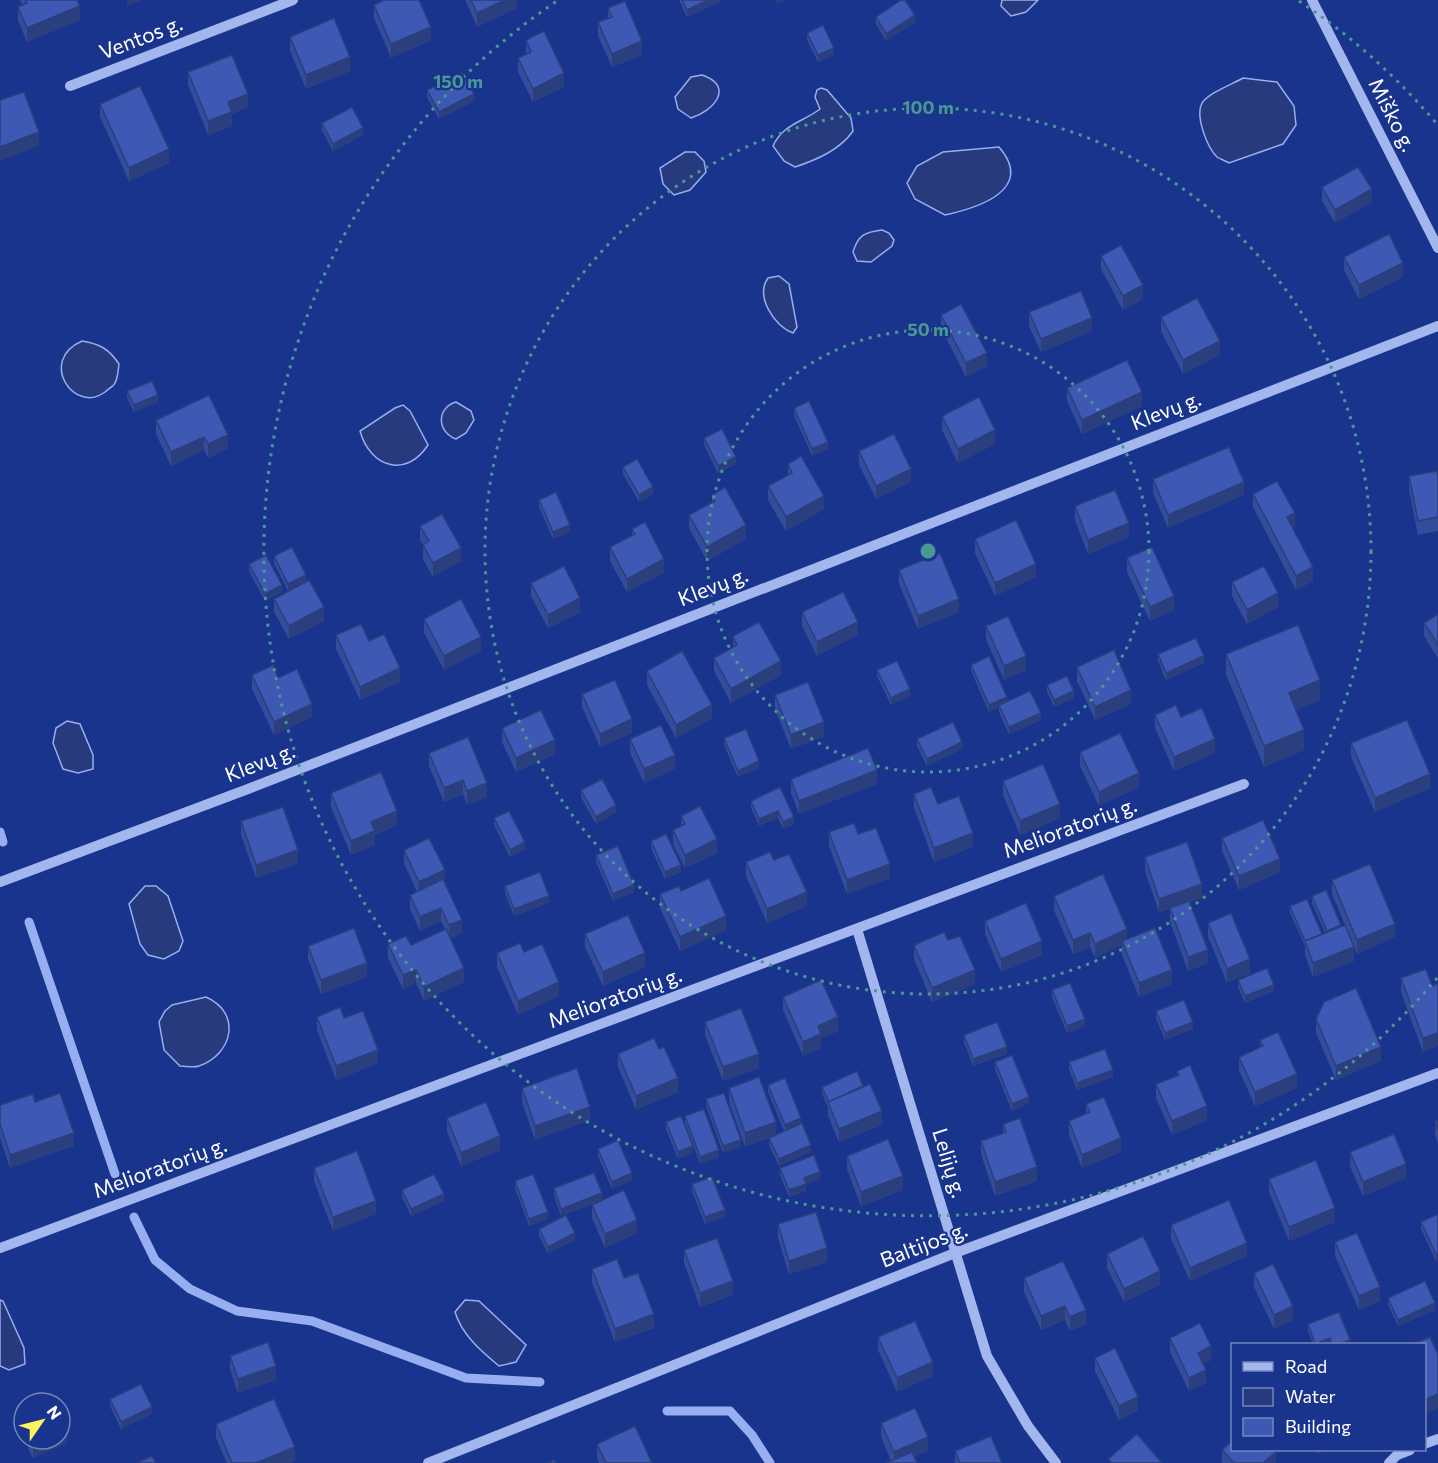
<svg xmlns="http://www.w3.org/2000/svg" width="1438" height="1463" font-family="Commissioner,sans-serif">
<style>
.water{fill:#263a7d;stroke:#97aef1;stroke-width:1.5}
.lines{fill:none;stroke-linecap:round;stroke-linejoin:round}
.stream{stroke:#97aef1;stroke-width:9}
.minor{stroke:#a4b6ee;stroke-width:10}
.wall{fill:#344d9a}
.shaded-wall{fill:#2b3e7d}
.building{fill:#3d59b3;stroke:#2b3e7d;stroke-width:1.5}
.ring{fill:none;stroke:#4b9892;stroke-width:3;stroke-dasharray:3 6}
.labels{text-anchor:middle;stroke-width:4.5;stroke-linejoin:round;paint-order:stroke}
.street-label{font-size:21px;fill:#fff;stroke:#19348d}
.centre{fill:#4b9892;stroke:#19348d;stroke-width:3}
.ring-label{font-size:18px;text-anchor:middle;font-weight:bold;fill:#4b9892;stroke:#19348d;stroke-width:4.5;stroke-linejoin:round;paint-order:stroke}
</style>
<rect width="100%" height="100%" fill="#19348d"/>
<g class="water">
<polygon points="1002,0 1038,0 1026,12 1011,16 1001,6"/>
<path d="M702,75C735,86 714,111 691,118L678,109L675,97L691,77Z"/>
<path d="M1243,78L1277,82L1294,106L1296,125L1283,144L1229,163C1226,161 1220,159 1217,157C1207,147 1195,116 1202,103C1210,92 1231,85 1243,78Z"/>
<path d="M821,88L827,90L851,118L853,131C840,150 816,160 795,167L784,161L773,146C783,124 803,122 820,109L815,97L817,90Z"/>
<path d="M999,147C1036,190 977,208 945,215L915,199L907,183L917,166L943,152Z"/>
<polygon points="685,152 695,152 704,161 706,172 690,190 674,195 663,184 660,168"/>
<path d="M882,230L889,233L894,240L892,246L871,262L857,261L853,252C858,235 865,232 882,230Z"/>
<path d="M779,276L789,284L797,327L793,333C774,326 755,296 768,278Z"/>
<path d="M82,341C100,344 109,349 119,364C118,370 118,378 115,383C114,386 108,389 105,392C75,415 37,361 82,341Z"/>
<path d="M456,402L471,411L474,420L466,433L456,439C437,432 436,408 456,402Z"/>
<path d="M403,405L410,411L428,445C406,479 370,467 360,431L395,408Z"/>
<polygon points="67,721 80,724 93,755 93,769 78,773 63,769 53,743 56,728"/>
<polygon points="145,886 156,886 168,896 183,941 179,951 164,959 148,955 140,944 129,904"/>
<path d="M206,997C242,1013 233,1054 199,1066C193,1068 186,1066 180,1066L164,1050L159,1022L165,1011L172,1005Z"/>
<polygon points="0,1300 3,1301 24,1348 25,1364 9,1370 0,1366"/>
<path d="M465,1300L479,1301L526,1345L516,1362L499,1366C481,1351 462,1335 455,1312Z"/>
</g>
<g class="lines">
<g class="stream">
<polyline points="0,832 3,842"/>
<polyline points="29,922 115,1174"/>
<polyline points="134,1217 155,1260 190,1289 237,1311 312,1321 466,1378 540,1382"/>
<polyline points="667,1411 730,1411 752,1435 770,1463"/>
</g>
<g class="minor">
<polyline points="1312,0 1438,248"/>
<polyline points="70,86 293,0"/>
<polyline points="0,882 248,789 1438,326"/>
<polyline points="857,929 987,1356 1028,1426 1056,1463"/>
<polyline points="0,1248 1244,784"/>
<polyline points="1424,1444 1438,1439"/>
<polyline points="428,1463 955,1253 1438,1073"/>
<polyline points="1389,1463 1397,1455 1410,1450"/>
</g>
</g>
<g class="wall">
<polygon points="20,0 77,0 80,20 27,42 18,20 18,7 22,5"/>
<polygon points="465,0 517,0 517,8 477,27"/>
<polygon points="679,0 720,0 720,2 687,17"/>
<polygon points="374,5 431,40 391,58 374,18"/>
<polygon points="608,8 642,55 612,67 598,36 598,22 608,18"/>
<polygon points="876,17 915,22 886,41 876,24"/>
<polygon points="807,33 834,55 818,62 807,40"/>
<polygon points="290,37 350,71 306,89 290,51"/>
<polygon points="526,40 564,87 533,102 518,72 518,58 526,54"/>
<polygon points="188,72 248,107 232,114 232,126 208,135 188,85"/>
<polygon points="427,90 474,101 439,119 427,97"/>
<polygon points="100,104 169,163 129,181 100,117"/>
<polygon points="322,123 363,135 333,151 322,130"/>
<polygon points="1322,187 1372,202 1335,223 1322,201"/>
<polygon points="1101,256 1143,299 1123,310 1101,269"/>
<polygon points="1344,257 1403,277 1359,299 1344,270"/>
<polygon points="1029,312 1092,331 1041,352 1029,326"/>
<polygon points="941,315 987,366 966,377 941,328"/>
<polygon points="1161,317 1220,355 1183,374 1161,331"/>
<polygon points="1067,388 1142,406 1082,434 1067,401"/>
<polygon points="127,391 158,402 134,412 127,398"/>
<polygon points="209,395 228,448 208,458 204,450 171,466 156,434 156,420"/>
<polygon points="794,408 828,449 812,456 794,415"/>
<polygon points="942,416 995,444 958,463 942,430"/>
<polygon points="704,438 736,464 718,473 704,445"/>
<polygon points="859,451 911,482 876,499 859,465"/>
<polygon points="788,464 824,509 786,531 768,500 768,486 788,475"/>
<polygon points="623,467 653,494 639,502 623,474"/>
<polygon points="1409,476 1438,477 1438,531 1418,535 1409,490"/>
<polygon points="1153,479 1244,495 1168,528 1153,493"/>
<polygon points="1253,494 1295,527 1293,528 1313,581 1296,590 1253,507"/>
<polygon points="712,495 746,539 707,561 689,528 689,515 712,502"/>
<polygon points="539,500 570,532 553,539 539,507"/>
<polygon points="1075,506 1129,537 1088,554 1075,520"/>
<polygon points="420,526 461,561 433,577 423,559 423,545 420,540"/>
<polygon points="632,529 664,573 627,592 610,561 610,547 632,536"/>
<polygon points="975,539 1036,577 995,596 975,553"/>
<polygon points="274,556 306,581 324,621 289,639 274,612 274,599 288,591 274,563"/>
<polygon points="1127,558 1174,610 1150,621 1127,572"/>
<polygon points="249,564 282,592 265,601 249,571"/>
<polygon points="899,570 959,612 918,629 899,584"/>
<polygon points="1232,582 1278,607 1247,624 1232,596"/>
<polygon points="531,583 580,612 548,628 531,596"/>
<polygon points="802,612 858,635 817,656 802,626"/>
<polygon points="1438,614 1438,659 1424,636 1424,623"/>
<polygon points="424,619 481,651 444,670 424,633"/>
<polygon points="986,626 1026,670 1004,680 986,640"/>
<polygon points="336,635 369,641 400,682 360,700 336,649"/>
<polygon points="733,636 781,675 731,703 714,671 714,658 733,647"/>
<polygon points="1158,654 1204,663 1166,680 1158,661"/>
<polygon points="1226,654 1320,700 1296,710 1304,750 1264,767 1226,674"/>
<polygon points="971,665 1007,702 1041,720 1009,734 999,712 999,707 989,712 971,671"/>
<polygon points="1077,667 1131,704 1095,720 1077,681"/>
<polygon points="877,670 910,696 891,705 877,676"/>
<polygon points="647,671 712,718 676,738 647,685"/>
<polygon points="252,675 278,678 312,717 274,735 252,689"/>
<polygon points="1047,685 1074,698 1054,707 1047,692"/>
<polygon points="582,694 632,733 600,747 582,707"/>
<polygon points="775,695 824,736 791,749 775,709"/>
<polygon points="1155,715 1181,717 1215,753 1174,771 1155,728"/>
<polygon points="502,728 555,754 516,772 502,742"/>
<polygon points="724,738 759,768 738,777 724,745"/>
<polygon points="630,739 675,769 644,783 630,753"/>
<polygon points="917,739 962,749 927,766 917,746"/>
<polygon points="1351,743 1430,788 1375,812 1351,757"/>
<polygon points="1080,752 1139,787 1099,806 1080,766"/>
<polygon points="429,753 487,797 467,805 463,794 444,802 429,766"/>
<polygon points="791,779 877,784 799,814 791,793"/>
<polygon points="1003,781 1060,818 1020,835 1003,795"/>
<polygon points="780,787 794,824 783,829 778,818 759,826 751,808 751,801"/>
<polygon points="581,790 616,812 596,824 581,797"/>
<polygon points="331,793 397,825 375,835 375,845 351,855 331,807"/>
<polygon points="914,794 938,804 973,847 934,862 914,808"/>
<polygon points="681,816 717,853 685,868 673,844 673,830 681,826"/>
<polygon points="494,818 525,849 510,857 494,825"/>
<polygon points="241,821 298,864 256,878 241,835"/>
<polygon points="829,832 858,834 890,878 847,894 829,846"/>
<polygon points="1222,838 1280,872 1239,890 1222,851"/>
<polygon points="651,841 681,872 665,879 651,848"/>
<polygon points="404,850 445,882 462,933 450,939 464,982 424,1001 416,983 403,989 388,958 388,944 411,945 445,929 441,921 420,931 410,909 410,895 417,892 404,863"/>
<polygon points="596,855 634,892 613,901 596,862"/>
<polygon points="1145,857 1202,898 1190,902 1208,963 1188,971 1170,922 1170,909 1159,912 1145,871"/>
<polygon points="774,860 807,906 767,923 746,876 746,862"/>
<polygon points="1332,880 1395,937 1357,954 1332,894"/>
<polygon points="505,886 549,903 514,916 505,893"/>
<polygon points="681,891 726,930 680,951 660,908 660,894"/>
<polygon points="1054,896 1127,939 1172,984 1139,997 1122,955 1122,945 1095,958 1090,947 1073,954 1054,910"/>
<polygon points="1312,896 1341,927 1354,961 1313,977 1305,955 1305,946 1290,913 1290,906 1322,934 1325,933 1312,903"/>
<polygon points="985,921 1042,955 1001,972 985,934"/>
<polygon points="1208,923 1250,973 1227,983 1208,937"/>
<polygon points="585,934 645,967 603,986 585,947"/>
<polygon points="948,940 975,984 932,1002 914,959 914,945"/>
<polygon points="308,946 367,977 321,994 308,959"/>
<polygon points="524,952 559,996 518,1015 497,967 497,953"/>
<polygon points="1401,978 1432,986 1438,984 1438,1046 1423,1052 1401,992"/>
<polygon points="1238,980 1274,991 1245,1003 1238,987"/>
<polygon points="1052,990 1085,1026 1067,1033 1052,997"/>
<polygon points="783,997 838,1031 821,1038 821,1048 803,1056 783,1010"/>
<polygon points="1156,1011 1193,1029 1165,1040 1156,1018"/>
<polygon points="317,1017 344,1018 378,1063 336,1080 317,1030"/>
<polygon points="1316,1019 1381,1061 1336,1080 1316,1033"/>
<polygon points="705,1022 759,1068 723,1081 705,1035"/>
<polygon points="964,1035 1007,1054 973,1066 964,1042"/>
<polygon points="1260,1040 1297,1088 1255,1106 1239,1070 1239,1057 1260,1047"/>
<polygon points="659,1049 678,1092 636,1110 618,1067 618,1054"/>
<polygon points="995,1062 1029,1103 1012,1111 995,1069"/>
<polygon points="1069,1062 1113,1077 1077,1090 1069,1069"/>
<polygon points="1177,1071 1207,1120 1172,1135 1156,1098 1156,1084 1177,1075"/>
<polygon points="768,1085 801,1123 811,1152 779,1166 769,1145 769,1138 745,1147 729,1102 729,1088 776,1135 784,1131 768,1092"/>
<polygon points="822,1087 882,1125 839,1142 828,1116 828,1107 822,1094"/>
<polygon points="522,1088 590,1120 535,1140 522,1102"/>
<polygon points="706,1099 741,1147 723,1153 706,1106"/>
<polygon points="35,1102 74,1146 10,1168 0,1138 0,1105"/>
<polygon points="1086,1104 1121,1152 1082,1168 1069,1135 1069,1121 1086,1114"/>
<polygon points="685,1116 719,1157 700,1164 685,1123"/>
<polygon points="447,1118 500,1150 461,1166 447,1132"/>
<polygon points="1438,1120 1438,1144 1435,1135 1435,1121"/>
<polygon points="666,1122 693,1153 678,1159 666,1129"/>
<polygon points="1003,1124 1037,1181 995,1196 981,1154 981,1141 1003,1133"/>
<polygon points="598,1149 632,1180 612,1189 598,1156"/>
<polygon points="1350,1152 1406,1178 1363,1196 1350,1166"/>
<polygon points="847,1156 903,1190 861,1206 847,1169"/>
<polygon points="314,1168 376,1214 333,1231 314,1181"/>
<polygon points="780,1168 820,1179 806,1184 806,1191 789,1197 780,1175"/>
<polygon points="1269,1179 1335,1222 1289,1241 1269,1192"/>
<polygon points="515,1181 548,1219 529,1226 515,1188"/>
<polygon points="692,1184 725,1217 705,1224 692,1191"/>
<polygon points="554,1188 602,1200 637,1233 605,1248 592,1218 592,1205 597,1202 561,1216 554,1195"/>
<polygon points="402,1190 444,1201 411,1216 402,1197"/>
<polygon points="1438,1214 1438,1260 1436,1261 1421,1229 1421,1222"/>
<polygon points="778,1224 827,1262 789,1274 778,1238"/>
<polygon points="1171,1225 1247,1256 1190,1281 1171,1239"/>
<polygon points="539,1229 575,1240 548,1253 539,1236"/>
<polygon points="1335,1242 1380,1301 1359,1310 1335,1256"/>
<polygon points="684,1250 733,1295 700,1307 684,1263"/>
<polygon points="1107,1254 1160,1285 1124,1302 1107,1268"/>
<polygon points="1063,1261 1086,1324 1070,1331 1065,1320 1041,1330 1024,1292 1024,1278"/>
<polygon points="592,1269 624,1278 654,1328 615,1342 592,1283"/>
<polygon points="1254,1273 1293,1320 1274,1329 1254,1287"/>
<polygon points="1388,1298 1435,1310 1398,1326 1388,1305"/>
<polygon points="1308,1324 1350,1344 1313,1344 1308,1331"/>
<polygon points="878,1337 933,1376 897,1392 878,1350"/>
<polygon points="1170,1338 1211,1360 1203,1364 1206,1383 1189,1391 1170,1352"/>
<polygon points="230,1356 276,1380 238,1393 230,1369"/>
<polygon points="1095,1358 1138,1410 1119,1420 1095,1371"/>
<polygon points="110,1399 152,1414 121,1429 110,1406"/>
<polygon points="24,1419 24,1438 22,1433 22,1420"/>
<polygon points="881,1423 928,1451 914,1457 891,1461 881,1437"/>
<polygon points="216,1424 295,1461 289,1463 227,1463 216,1438"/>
<polygon points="24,1439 60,1439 67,1443 33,1458"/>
<polygon points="597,1444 652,1463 599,1463 597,1458"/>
<polygon points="1222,1450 1276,1463 1222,1463"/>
<polygon points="955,1451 1002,1463 955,1463"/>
</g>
<g class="shaded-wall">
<polygon points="127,0 142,0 127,6"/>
<polygon points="505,0 517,0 517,8 477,27 477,13"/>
<polygon points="708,0 720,0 720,2 687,17 687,10"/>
<polygon points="776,0 788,0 776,4"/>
<polygon points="80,6 80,20 27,42 27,28"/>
<polygon points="915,15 915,22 886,41 886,34"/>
<polygon points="431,27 431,40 391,58 391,44"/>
<polygon points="642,41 642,55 612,67 612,54"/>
<polygon points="834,48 834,55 818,62 818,55"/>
<polygon points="350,57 350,71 306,89 306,75"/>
<polygon points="564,73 564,87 533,102 533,89"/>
<polygon points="248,94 248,107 232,114 232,126 208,135 208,121 228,102"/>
<polygon points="474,94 474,101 439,119 439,112"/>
<polygon points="363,128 363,135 333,151 333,144"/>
<polygon points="39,132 39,146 0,161 0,147"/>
<polygon points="169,149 169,163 129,181 129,168"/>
<polygon points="1372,189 1372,202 1335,223 1335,210"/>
<polygon points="1403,263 1403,277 1359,299 1359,285"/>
<polygon points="1143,285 1143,299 1123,310 1123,296"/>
<polygon points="1092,318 1092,331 1041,352 1041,339"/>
<polygon points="1220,341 1220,355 1183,374 1183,360"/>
<polygon points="987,353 987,366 966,377 966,363"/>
<polygon points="1142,392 1142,406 1082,434 1082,420"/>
<polygon points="158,395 158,402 134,412 134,405"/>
<polygon points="995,430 995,444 958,463 958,449"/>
<polygon points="228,435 228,448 208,458 208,444"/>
<polygon points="204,437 204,450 171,466 171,452"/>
<polygon points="828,442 828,449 812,456 812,449"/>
<polygon points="736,457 736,464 718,473 718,466"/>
<polygon points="911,469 911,482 876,499 876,486"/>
<polygon points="1244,482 1244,495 1168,528 1168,515"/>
<polygon points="653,487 653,494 639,502 639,495"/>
<polygon points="824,496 824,509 786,531 786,517"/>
<polygon points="1295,513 1295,527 1287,531 1287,517"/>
<polygon points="1129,523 1129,537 1088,554 1088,540"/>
<polygon points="570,525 570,532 553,539 553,532"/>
<polygon points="746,525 746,539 707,561 707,547"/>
<polygon points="461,548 461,561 433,577 433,563"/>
<polygon points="664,559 664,573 627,592 627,579"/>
<polygon points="1036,564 1036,577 995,596 995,583"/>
<polygon points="1313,567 1313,581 1296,590 1296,576"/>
<polygon points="306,575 306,582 288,591 288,584"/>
<polygon points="282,585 282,592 265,601 265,594"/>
<polygon points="1278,593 1278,607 1247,624 1247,610"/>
<polygon points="1174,596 1174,610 1150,621 1150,607"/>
<polygon points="580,598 580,612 548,628 548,615"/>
<polygon points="959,599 959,612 918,629 918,616"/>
<polygon points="324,607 324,621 289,639 289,626"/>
<polygon points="858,622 858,635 817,656 817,642"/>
<polygon points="481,637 481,651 444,670 444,656"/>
<polygon points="1026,656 1026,670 1004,680 1004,666"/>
<polygon points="1204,656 1204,663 1166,680 1166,673"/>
<polygon points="781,661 781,675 731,703 731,689"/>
<polygon points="400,668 400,682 360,700 360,687"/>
<polygon points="1320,680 1320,700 1289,713 1289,693"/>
<polygon points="910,689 910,696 891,705 891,698"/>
<polygon points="1131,690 1131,704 1095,720 1095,707"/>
<polygon points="1074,691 1074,698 1054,707 1054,700"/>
<polygon points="1007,697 1007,704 989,712 989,705"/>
<polygon points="312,704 312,717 274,735 274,722"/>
<polygon points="712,705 712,718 676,738 676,725"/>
<polygon points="1041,713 1041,720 1009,734 1009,727"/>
<polygon points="632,719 632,733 600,747 600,734"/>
<polygon points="824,722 824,736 791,749 791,735"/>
<polygon points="1304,730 1304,750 1264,767 1264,746"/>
<polygon points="1215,739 1215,753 1174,771 1174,757"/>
<polygon points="555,740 555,754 516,772 516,758"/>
<polygon points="962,742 962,749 927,766 927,759"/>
<polygon points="675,755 675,769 644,783 644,769"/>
<polygon points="759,761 759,768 738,777 738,771"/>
<polygon points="877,770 877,784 799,814 799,801"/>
<polygon points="1139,773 1139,787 1099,806 1099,792"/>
<polygon points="1430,774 1430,788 1375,812 1375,798"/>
<polygon points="463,780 463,794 444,802 444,788"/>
<polygon points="487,783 487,797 467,805 467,791"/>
<polygon points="1060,804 1060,818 1020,835 1020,821"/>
<polygon points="616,805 616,812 596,824 596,817"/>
<polygon points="397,811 397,825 375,835 375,845 351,855 351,841 371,822"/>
<polygon points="778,811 778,818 759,826 759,819"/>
<polygon points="794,817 794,824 783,829 783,822"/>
<polygon points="973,833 973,847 934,862 934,848"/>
<polygon points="717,839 717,853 685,868 685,855"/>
<polygon points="525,842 525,849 510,857 510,850"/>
<polygon points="298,850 298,864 256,878 256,865"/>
<polygon points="1280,859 1280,872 1239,890 1239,876"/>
<polygon points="890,864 890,878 847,894 847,880"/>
<polygon points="681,865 681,872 665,879 665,872"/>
<polygon points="445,870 445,884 419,896 419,882"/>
<polygon points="1202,884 1202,898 1159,912 1159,899"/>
<polygon points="634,885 634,892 613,901 613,894"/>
<polygon points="807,892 807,906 767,923 767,909"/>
<polygon points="549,896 549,903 514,916 514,909"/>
<polygon points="441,908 441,921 420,931 420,917"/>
<polygon points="726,916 726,930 680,951 680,937"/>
<polygon points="462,920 462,933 449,939 449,925"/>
<polygon points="1395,924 1395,937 1357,954 1357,940"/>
<polygon points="1127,929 1127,943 1122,941 1122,945 1095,958 1095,944"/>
<polygon points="1090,933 1090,947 1073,954 1073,940"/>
<polygon points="1042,941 1042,955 1001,972 1001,959"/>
<polygon points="1354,947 1354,961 1313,977 1313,963"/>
<polygon points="1208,950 1208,963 1188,971 1188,957"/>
<polygon points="645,953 645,967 603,986 603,972"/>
<polygon points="1250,959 1250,973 1227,983 1227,969"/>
<polygon points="367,963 367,977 321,994 321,980"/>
<polygon points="464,968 464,982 424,1001 424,987"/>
<polygon points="416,970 416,983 403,989 403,975"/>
<polygon points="975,970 975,984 932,1002 932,988"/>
<polygon points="1172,970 1172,984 1139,997 1139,983"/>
<polygon points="559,982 559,996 518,1015 518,1001"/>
<polygon points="1274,985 1274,991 1245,1003 1245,996"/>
<polygon points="838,1017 838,1031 821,1038 821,1048 803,1056 803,1042 818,1026"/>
<polygon points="1085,1019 1085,1026 1067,1033 1067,1026"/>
<polygon points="1193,1022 1193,1029 1165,1040 1165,1033"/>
<polygon points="1438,1033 1438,1046 1423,1052 1423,1038"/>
<polygon points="1007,1047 1007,1054 973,1066 973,1059"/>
<polygon points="1381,1047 1381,1061 1336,1080 1336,1066"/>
<polygon points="378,1050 378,1063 336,1080 336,1066"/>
<polygon points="759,1054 759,1068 723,1081 723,1067"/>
<polygon points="1113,1070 1113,1077 1077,1090 1077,1083"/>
<polygon points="1297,1074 1297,1088 1255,1106 1255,1092"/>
<polygon points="678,1078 678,1092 636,1110 636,1096"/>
<polygon points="1029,1097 1029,1103 1012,1111 1012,1104"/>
<polygon points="1207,1106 1207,1120 1172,1135 1172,1121"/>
<polygon points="590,1107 590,1120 535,1140 535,1126"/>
<polygon points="882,1111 882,1125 839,1142 839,1129"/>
<polygon points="801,1118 801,1125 785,1132 785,1125"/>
<polygon points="776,1122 776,1135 745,1147 745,1133"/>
<polygon points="74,1133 74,1146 10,1168 10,1155"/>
<polygon points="500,1136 500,1150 461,1166 461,1153"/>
<polygon points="1121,1138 1121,1152 1082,1168 1082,1155"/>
<polygon points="741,1140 741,1147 723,1153 723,1146"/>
<polygon points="811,1145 811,1152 779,1166 779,1159"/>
<polygon points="693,1146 693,1153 678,1159 678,1152"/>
<polygon points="719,1150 719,1157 700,1164 700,1157"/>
<polygon points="1406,1164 1406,1178 1363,1196 1363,1182"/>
<polygon points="1037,1167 1037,1181 995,1196 995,1182"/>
<polygon points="820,1172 820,1179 806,1184 806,1191 789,1197 789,1190 804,1178"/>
<polygon points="632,1173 632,1180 612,1189 612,1182"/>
<polygon points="903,1176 903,1190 861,1206 861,1192"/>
<polygon points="602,1193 602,1200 561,1216 561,1209"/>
<polygon points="444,1194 444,1201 411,1216 411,1209"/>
<polygon points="376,1201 376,1214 333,1231 333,1217"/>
<polygon points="1335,1208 1335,1222 1289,1241 1289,1227"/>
<polygon points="725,1210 725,1217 705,1224 705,1217"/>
<polygon points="548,1212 548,1219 529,1226 529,1219"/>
<polygon points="637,1220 637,1233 605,1248 605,1234"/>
<polygon points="575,1233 575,1240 548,1253 548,1247"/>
<polygon points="1247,1243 1247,1256 1190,1281 1190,1268"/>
<polygon points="827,1248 827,1262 789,1274 789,1261"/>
<polygon points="1438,1253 1438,1260 1436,1261 1436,1254"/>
<polygon points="1160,1271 1160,1285 1124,1302 1124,1289"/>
<polygon points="733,1281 733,1295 700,1307 700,1293"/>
<polygon points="1380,1287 1380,1301 1359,1310 1359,1296"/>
<polygon points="1435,1303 1435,1310 1398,1326 1398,1320"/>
<polygon points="1065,1306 1065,1320 1041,1330 1041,1316"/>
<polygon points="1293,1306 1293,1320 1274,1329 1274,1315"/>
<polygon points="1086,1310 1086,1324 1070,1331 1070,1317"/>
<polygon points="654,1314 654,1328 615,1342 615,1329"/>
<polygon points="1330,1338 1330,1344 1315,1344"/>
<polygon points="1350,1340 1350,1344 1339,1344"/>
<polygon points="1211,1346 1211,1360 1198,1367 1198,1353"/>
<polygon points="933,1362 933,1376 897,1392 897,1378"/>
<polygon points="276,1366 276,1380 238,1393 238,1379"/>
<polygon points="1206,1370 1206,1383 1189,1391 1189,1378"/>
<polygon points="1438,1394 1438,1408 1425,1414 1425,1400"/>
<polygon points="1138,1397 1138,1410 1119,1420 1119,1406"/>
<polygon points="152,1407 152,1414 121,1429 121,1422"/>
<polygon points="67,1429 67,1443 33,1458 33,1444 44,1439 60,1439 60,1432"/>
<polygon points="928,1437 928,1451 900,1463 894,1463 894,1452"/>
<polygon points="295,1447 295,1461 289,1463 256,1463"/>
<polygon points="1316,1449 1329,1449 1316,1455"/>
<polygon points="1276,1452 1276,1463 1263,1463"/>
</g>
<g class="building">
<polygon points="25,0 77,0 80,6 27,28 18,7 27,3"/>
<polygon points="384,0 419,0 431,27 391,44 374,5"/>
<polygon points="471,0 505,0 477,13"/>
<polygon points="682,0 708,0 687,10"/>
<polygon points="901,0 905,0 915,15 886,34 876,17"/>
<polygon points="625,1 642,41 612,54 598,22 612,17 608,8"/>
<polygon points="334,18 350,57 306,75 290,37"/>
<polygon points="823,25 834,48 818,55 807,33"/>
<polygon points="544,31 564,73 533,89 518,58 531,52 526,40"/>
<polygon points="232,55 248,94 228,102 232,112 208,121 188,72"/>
<polygon points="462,72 474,94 439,112 427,90"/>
<polygon points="140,86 169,149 129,168 100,104"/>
<polygon points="24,92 39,132 0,147 0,100"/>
<polygon points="352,107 363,128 333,144 322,123"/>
<polygon points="1358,167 1372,189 1335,210 1322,187"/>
<polygon points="1389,234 1403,263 1359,285 1344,257"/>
<polygon points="1121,245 1143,285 1123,296 1101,256"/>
<polygon points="1081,291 1092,318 1041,339 1029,312"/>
<polygon points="1197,298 1220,341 1183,360 1161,317"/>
<polygon points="961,304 987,353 966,363 941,315"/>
<polygon points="1127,360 1142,392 1082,420 1067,388"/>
<polygon points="152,381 158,395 134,405 127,391"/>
<polygon points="209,395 228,435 208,444 204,437 171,452 156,420"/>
<polygon points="979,397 995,430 958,449 942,416"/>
<polygon points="809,401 828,442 812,449 794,408"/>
<polygon points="722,429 736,457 718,466 704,438"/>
<polygon points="894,434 911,469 876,486 859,451"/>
<polygon points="1229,447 1244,482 1168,515 1153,479"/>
<polygon points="801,456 824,496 786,517 768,486 792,473 788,464"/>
<polygon points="637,459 653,487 639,495 623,467"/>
<polygon points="1437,471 1438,477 1438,517 1418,521 1409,476"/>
<polygon points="1277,481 1295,513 1287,517 1313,567 1296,576 1253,494"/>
<polygon points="725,487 746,525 707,547 689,515 715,501 712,495"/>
<polygon points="1115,490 1129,523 1088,540 1075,506"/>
<polygon points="556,492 570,525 553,532 539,500"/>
<polygon points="442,514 461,548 433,563 423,545 429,541 420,526"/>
<polygon points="1016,520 1036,564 995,583 975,539"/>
<polygon points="645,522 664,559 627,579 610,547 635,534 632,529"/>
<polygon points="292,547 306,575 288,584 274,556"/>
<polygon points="1152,547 1174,596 1150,607 1127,558"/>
<polygon points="940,553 959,599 918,616 899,570"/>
<polygon points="266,555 282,585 265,594 249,564"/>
<polygon points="564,566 580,598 548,615 531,583"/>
<polygon points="1264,566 1278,593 1247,610 1232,582"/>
<polygon points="309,580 324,607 289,626 274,599"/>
<polygon points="843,592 858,622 817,642 802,612"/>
<polygon points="461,599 481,637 444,656 424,619"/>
<polygon points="1438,614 1438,645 1424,623"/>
<polygon points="1008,616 1026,656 1004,666 986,626"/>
<polygon points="759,622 781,661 731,689 714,658 737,645 733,636"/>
<polygon points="361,624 369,641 384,634 400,668 360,687 336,635"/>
<polygon points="1298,625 1320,680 1289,693 1304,730 1264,746 1226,654"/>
<polygon points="1196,638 1204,656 1166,673 1158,654"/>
<polygon points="1114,650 1131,690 1095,707 1077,667"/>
<polygon points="682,651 712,705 676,725 647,671"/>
<polygon points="989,656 1007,697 989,705 971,665"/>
<polygon points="897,661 910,689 891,698 877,670"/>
<polygon points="273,665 278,678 297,669 312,704 274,722 252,675"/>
<polygon points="1067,676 1074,691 1054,700 1047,685"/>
<polygon points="615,680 632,719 600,734 582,694"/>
<polygon points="808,682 824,722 791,735 775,695"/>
<polygon points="1030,691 1041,713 1009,727 999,705"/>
<polygon points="1176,705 1181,717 1202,708 1215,739 1174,757 1155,715"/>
<polygon points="541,710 555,740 516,758 502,728"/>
<polygon points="1407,720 1430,774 1375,798 1351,743"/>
<polygon points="953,722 962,742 927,759 917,739"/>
<polygon points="661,725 675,755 644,769 630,739"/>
<polygon points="746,729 759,761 738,771 724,738"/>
<polygon points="1120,733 1139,773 1099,792 1080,752"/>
<polygon points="468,737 487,783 467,791 463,780 444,788 429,753"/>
<polygon points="868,748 877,770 799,801 791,779"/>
<polygon points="1043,764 1060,804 1020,821 1003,781"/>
<polygon points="381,772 397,811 371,822 375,831 351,841 331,793"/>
<polygon points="602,779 616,805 596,817 581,790"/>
<polygon points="780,787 794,817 783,822 778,811 759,819 751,801"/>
<polygon points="931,787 938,804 959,796 973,833 934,848 914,794"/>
<polygon points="700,806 717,839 685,855 673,830 685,824 681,816"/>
<polygon points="283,807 298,850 256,865 241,821"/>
<polygon points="509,811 525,842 510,850 494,818"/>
<polygon points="1263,820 1280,859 1239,876 1222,838"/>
<polygon points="854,823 858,834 876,828 890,864 847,880 829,832"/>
<polygon points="666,834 681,865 665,872 651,841"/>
<polygon points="429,838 445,870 419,882 404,850"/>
<polygon points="1187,842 1202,884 1159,899 1145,857"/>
<polygon points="618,846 634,885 613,894 596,855"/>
<polygon points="770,852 774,860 789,854 807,892 767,909 746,862"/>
<polygon points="1370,864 1395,924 1357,940 1332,880"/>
<polygon points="540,872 549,896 514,909 505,886"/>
<polygon points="1103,874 1127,929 1095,944 1090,933 1073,940 1054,896"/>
<polygon points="709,878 726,916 680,937 660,894 679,886 681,891"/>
<polygon points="443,879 462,920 449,925 441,908 420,917 410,895"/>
<polygon points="1326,890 1341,925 1327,931 1312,896"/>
<polygon points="1307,899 1322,934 1305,941 1290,906"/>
<polygon points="1189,901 1208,950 1188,957 1170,908"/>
<polygon points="1026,903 1042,941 1001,959 985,921"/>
<polygon points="1231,913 1250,959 1227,969 1208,923"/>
<polygon points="628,915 645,953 603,972 585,934"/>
<polygon points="1345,925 1354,947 1313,963 1305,941"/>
<polygon points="354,928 367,963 321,980 308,946"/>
<polygon points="1155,928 1172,970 1139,983 1122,941"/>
<polygon points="446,929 464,968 424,987 416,970 403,975 388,944 406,936 411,945"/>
<polygon points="944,932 948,940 960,936 975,970 932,988 914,945"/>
<polygon points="520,943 524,952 542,944 559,982 518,1001 497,953"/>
<polygon points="1267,968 1274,985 1245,996 1238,980"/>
<polygon points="1426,969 1432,986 1438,984 1438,1033 1423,1038 1401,978"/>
<polygon points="821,980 838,1017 818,1026 821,1034 803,1042 783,997"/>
<polygon points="1070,983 1085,1019 1067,1026 1052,990"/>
<polygon points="1356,988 1381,1047 1336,1066 1316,1019 1324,1002"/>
<polygon points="1184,1000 1193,1022 1165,1033 1156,1011"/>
<polygon points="340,1007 344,1018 363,1011 378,1050 336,1066 317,1017"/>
<polygon points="741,1008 759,1054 723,1067 705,1022"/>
<polygon points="997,1022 1007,1047 973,1059 964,1035"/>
<polygon points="1278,1032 1297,1074 1255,1092 1239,1057 1263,1046 1260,1040"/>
<polygon points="654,1038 659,1049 664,1047 678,1078 636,1096 618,1054"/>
<polygon points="1105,1049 1113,1070 1077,1083 1069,1062"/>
<polygon points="1012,1055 1029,1097 1012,1104 995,1062"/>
<polygon points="1190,1065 1207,1106 1172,1121 1156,1084 1179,1075 1177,1071"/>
<polygon points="577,1068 590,1107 535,1126 522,1088"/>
<polygon points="857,1071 863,1086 829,1102 822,1087"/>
<polygon points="759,1077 776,1122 745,1133 729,1088"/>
<polygon points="785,1078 801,1118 785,1125 768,1085"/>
<polygon points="870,1084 882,1111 839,1129 828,1102"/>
<polygon points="60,1093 74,1133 10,1155 0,1124 0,1105 33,1094 35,1102"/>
<polygon points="724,1093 741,1140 723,1146 706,1099"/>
<polygon points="1104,1097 1121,1138 1082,1155 1069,1121 1090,1112 1086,1104"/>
<polygon points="486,1102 500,1136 461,1153 447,1118"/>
<polygon points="704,1109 719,1150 700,1157 685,1116"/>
<polygon points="681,1116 693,1146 678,1152 666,1122"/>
<polygon points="1020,1118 1037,1167 995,1182 981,1141 1006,1132 1003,1124"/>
<polygon points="1438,1120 1438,1130 1435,1121"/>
<polygon points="802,1123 811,1145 779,1159 769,1138"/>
<polygon points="1394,1134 1406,1164 1363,1182 1350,1152"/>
<polygon points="888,1139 903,1176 861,1192 847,1156"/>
<polygon points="618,1140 632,1173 612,1182 598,1149"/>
<polygon points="357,1151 376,1201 333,1217 314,1168"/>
<polygon points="814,1155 820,1172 804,1178 806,1184 789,1190 780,1168"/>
<polygon points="1316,1160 1335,1208 1289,1227 1269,1179"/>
<polygon points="594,1173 602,1193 561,1209 554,1188"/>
<polygon points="434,1174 444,1194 411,1209 402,1190"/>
<polygon points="533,1174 548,1212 529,1219 515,1181"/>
<polygon points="712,1177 725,1210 705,1217 692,1184"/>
<polygon points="624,1190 637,1220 605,1234 592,1205"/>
<polygon points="1229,1200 1247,1243 1190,1268 1171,1225"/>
<polygon points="816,1212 827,1248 789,1261 778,1224"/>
<polygon points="1438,1214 1438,1253 1436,1254 1421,1222"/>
<polygon points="566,1215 575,1233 548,1247 539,1229"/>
<polygon points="1357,1233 1380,1287 1359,1296 1335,1242"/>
<polygon points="1143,1236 1160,1271 1124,1289 1107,1254"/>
<polygon points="717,1238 733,1281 700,1293 684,1250"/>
<polygon points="617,1259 624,1278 638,1273 654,1314 615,1329 592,1269"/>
<polygon points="1063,1261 1086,1310 1070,1317 1065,1306 1041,1316 1024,1278"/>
<polygon points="1273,1264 1293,1306 1274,1315 1254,1273"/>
<polygon points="1425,1281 1435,1303 1398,1320 1388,1298"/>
<polygon points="1339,1312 1350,1340 1339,1344 1332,1344 1330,1338 1315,1344 1308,1324"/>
<polygon points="915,1321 933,1362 897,1378 878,1337"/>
<polygon points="1200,1323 1211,1346 1198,1353 1206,1370 1189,1378 1170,1338"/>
<polygon points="1430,1337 1438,1354 1438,1394 1425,1400 1425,1344 1413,1344"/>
<polygon points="268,1342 276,1366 238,1379 230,1356"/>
<polygon points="1115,1348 1138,1397 1119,1406 1095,1358"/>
<polygon points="141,1384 152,1407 121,1422 110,1399"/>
<polygon points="274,1399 295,1447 256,1463 232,1463 216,1424"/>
<polygon points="915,1408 928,1437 894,1452 881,1423"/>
<polygon points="60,1412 67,1429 60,1432"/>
<polygon points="635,1426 652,1463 606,1463 597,1444"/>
<polygon points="1137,1434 1162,1463 1112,1463 1108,1459"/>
<polygon points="991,1436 1002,1463 960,1463 955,1451"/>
<polygon points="30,1439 44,1439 33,1444"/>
<polygon points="1233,1440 1233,1449 1274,1449 1276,1452 1263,1463 1234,1463 1222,1450"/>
<polygon points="912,1452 917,1463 886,1463"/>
<polygon points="152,1456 156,1463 137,1463"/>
<polygon points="554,1460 556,1463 547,1463"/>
</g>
<g class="ring">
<circle cx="928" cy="551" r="221"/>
<circle cx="928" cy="551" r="443"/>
<path d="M1437 978A664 664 0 1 1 557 1M1299 1A664 664 0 0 1 1437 124"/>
</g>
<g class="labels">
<g class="street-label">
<text transform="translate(141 38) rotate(-21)" y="7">Ventos g.</text>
<text transform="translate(1392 115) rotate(63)" y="7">Miško g.</text>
<text transform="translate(1166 411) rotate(-21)" y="7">Klevų g.</text>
<text transform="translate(713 587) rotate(-21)" y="7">Klevų g.</text>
<text transform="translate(260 763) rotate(-21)" y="7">Klevų g.</text>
<text transform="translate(1070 828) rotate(-20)" y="7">Melioratorių g.</text>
<text transform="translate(615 998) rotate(-20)" y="7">Melioratorių g.</text>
<text transform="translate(949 1163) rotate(73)" y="7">Lelijų g.</text>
<text transform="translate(160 1168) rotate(-20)" y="7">Melioratorių g.</text>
<text transform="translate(924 1245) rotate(-21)" y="7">Baltijos g.</text>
</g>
</g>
<circle cx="928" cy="551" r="9" class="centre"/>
<g class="ring-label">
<text x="458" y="88">150 m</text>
<text x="928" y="114">100 m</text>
<text x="928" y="336">50 m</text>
</g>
<rect x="1231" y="1343" width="195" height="108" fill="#19348d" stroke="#7585bb" stroke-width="1.5"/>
<rect x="1243" y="1362" width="30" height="9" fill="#a4b6ee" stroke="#7585bb" stroke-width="1.5"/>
<text x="1285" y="1373" font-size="18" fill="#ffffff">Road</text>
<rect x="1243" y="1388" width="30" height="18" fill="#263a7d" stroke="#7585bb" stroke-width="1.5"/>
<text x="1285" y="1403" font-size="18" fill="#ffffff">Water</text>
<rect x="1243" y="1418" width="30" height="18" fill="#3d59b3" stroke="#7585bb" stroke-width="1.5"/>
<text x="1285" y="1433" font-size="18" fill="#ffffff">Building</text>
<g transform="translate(42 1421) rotate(55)"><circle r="28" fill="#19348d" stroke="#7585bb" stroke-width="1.5"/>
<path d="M0-4.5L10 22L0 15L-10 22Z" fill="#fff261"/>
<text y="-9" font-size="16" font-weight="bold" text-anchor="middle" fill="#ffffff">N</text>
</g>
</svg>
